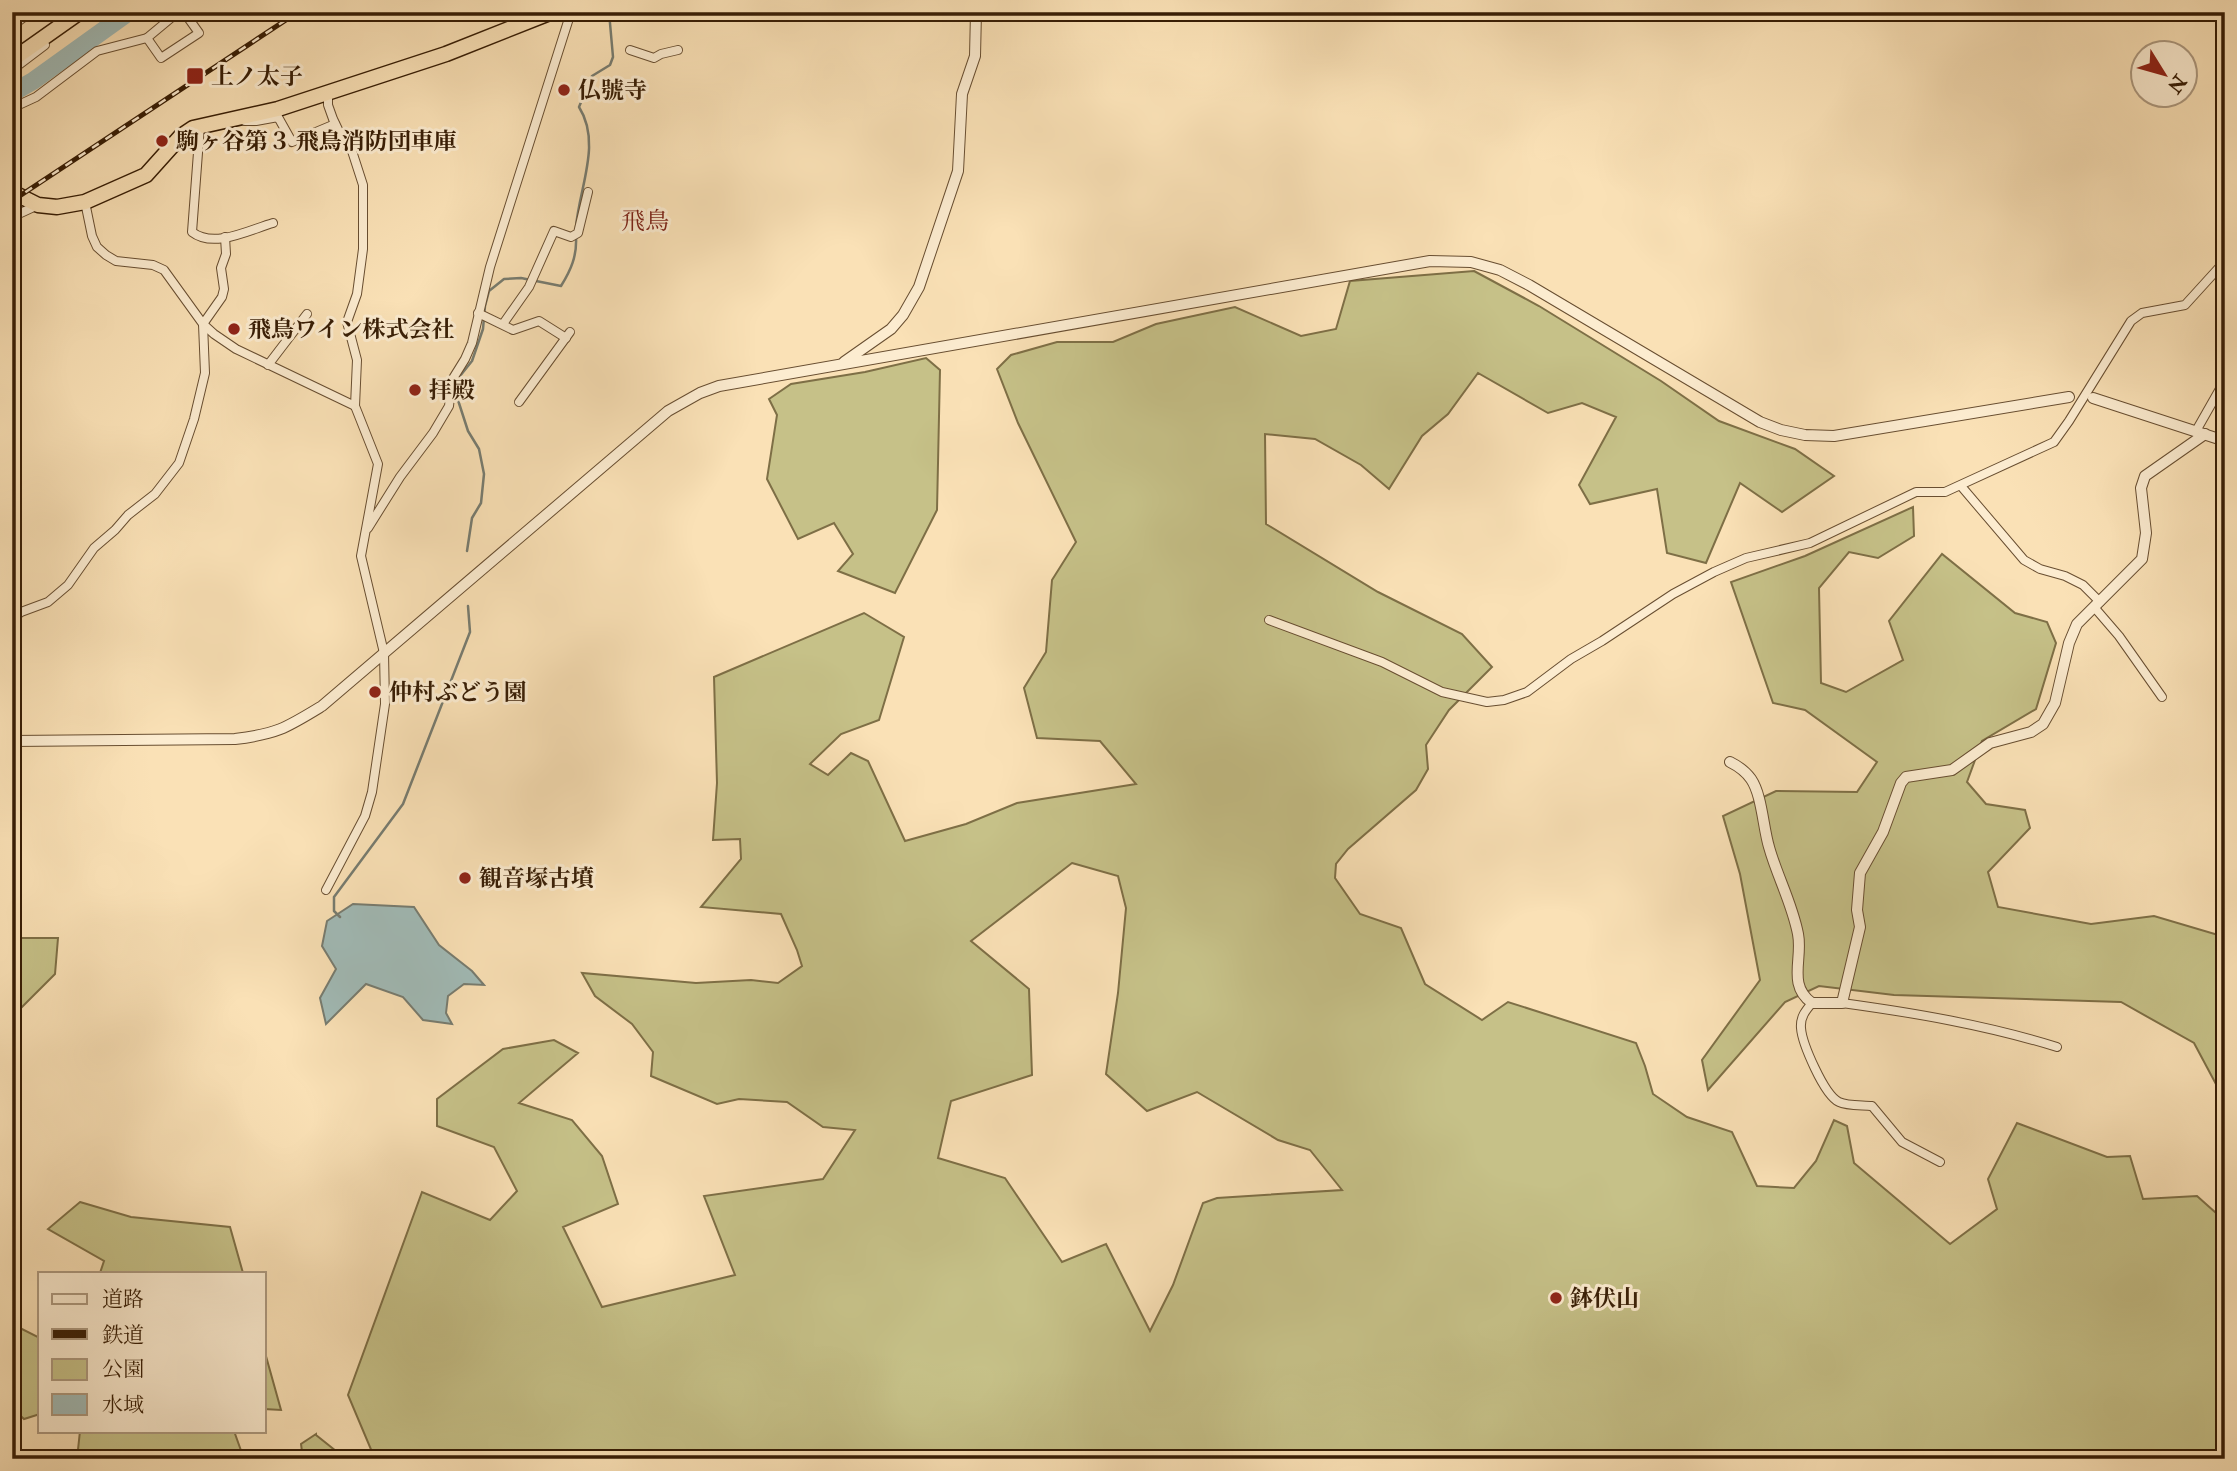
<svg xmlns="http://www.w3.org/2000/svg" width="2237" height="1471" font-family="'IM FELL Double Pica','Noto Serif JP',serif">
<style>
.green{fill:#c6c188;stroke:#7e6f46;stroke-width:2;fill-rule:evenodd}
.water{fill:#a1bbb7;stroke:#777c70;stroke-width:2}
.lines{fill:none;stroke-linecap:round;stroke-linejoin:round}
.stream{stroke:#777c70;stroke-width:2.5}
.river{stroke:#a1bbb7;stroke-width:18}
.minor-casing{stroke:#684e31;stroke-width:10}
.tertiary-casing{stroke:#684e31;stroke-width:12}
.trunk-casing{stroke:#371d05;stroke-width:17}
.motorway-casing{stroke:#371d05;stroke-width:17}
.minor{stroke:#fcecd0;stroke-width:8}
.tertiary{stroke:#fcecd0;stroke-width:10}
.trunk{stroke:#fae1b6;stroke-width:14}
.motorway{stroke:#fae1b6;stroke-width:14}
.rail-casing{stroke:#371d05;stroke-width:5}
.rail{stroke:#fcecd0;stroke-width:2.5;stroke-dasharray:8;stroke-linecap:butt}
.poi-dot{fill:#8f2418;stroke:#fcecd0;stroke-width:2.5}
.labels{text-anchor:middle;stroke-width:6;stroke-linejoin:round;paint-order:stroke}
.poi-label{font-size:23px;font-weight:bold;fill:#371d05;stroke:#fcecd0;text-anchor:start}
.neighbourhood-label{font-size:24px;fill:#7a1f14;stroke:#fcecd0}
</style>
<rect width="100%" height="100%" fill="#fae1b6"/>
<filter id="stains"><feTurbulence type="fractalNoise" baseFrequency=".00286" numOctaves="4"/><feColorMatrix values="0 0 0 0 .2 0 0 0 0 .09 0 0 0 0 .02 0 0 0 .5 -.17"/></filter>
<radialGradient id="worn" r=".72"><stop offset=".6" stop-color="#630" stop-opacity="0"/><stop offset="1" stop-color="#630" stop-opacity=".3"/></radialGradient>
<g class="green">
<path d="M1474,271L1539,306L1661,381L1719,421L1795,449L1834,476L1782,512L1740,483L1706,563L1667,553L1657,489L1590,504L1579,485L1616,417L1582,403L1548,413L1478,373L1448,414L1422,436L1389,489L1361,465L1315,439L1265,434L1266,524L1378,592L1462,634L1492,667L1449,710L1426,745L1428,769L1416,790L1348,849L1336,864L1335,878L1360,914L1401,928L1425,984L1482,1020L1508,1002L1636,1043L1645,1066L1653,1094L1687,1117L1732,1132L1757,1186L1794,1188L1816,1161L1834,1120L1847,1126L1854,1163L1950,1244L1997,1209L1988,1179L2017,1123L2107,1157L2130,1156L2143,1199L2197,1196L2225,1221V1459H375L348,1395L422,1192L490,1220L517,1191L494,1147L437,1126V1099L503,1049L554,1040L578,1053L519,1103L572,1120L602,1156L618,1204L563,1227L602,1307L735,1275L704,1196L823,1179L855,1130L823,1127L787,1102L739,1099L717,1104L651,1076L653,1052L632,1024L595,996L582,973L696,983L751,980L778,983L802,966L797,950L781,914L701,907L741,859L740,839L713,840L717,783L714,677L864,613L904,637L879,720L841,734L810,764L828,775L851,753L868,761L905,841L966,824L1017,803L1136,784L1100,741L1037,738L1024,688L1046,652L1052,580L1076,542L1018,423L997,369L1011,355L1057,342H1113L1156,324L1235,307L1301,336L1336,329L1350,281ZM1072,863L1118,876L1126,908L1118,993L1106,1074L1147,1111L1197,1092L1278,1140L1310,1150L1342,1190L1217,1198L1203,1203L1173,1285L1150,1331L1106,1244L1062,1262L1005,1178L938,1158L951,1101L1032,1075L1029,989L971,941Z"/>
<polygon points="926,358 940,370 937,510 895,593 838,571 853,554 834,523 798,539 767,479 777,415 769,399 791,384 865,372"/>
<polygon points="1913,507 1914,536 1878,558 1849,552 1819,588 1821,683 1846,692 1903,660 1889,621 1942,554 2015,613 2047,622 2056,643 2036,709 1982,741 1967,782 1986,804 2025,810 2030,828 1988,872 1998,907 2091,924 2154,916 2225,937 2225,1101 2194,1043 2121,1002 1894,995 1819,986 1785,1002 1708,1090 1702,1060 1760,980 1740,874 1723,816 1776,791 1857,792 1877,762 1805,710 1773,703 1731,582 1805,556"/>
<polygon points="12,938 58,938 55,974 12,1017"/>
<polygon points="80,1202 131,1217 230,1227 243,1273 100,1273 104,1261 48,1229"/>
<polygon points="12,1324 40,1338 40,1414 24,1419 12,1408"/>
<polygon points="264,1349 281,1410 264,1409"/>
<polygon points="80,1431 234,1431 244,1459 77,1459"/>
<polygon points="316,1434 316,1435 346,1459 303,1459 301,1444"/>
</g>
<polygon class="water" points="353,904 414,907 439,945 472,971 484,985 464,984 448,996 446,1013 452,1024 423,1020 403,997 366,984 326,1024 320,998 336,969 322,946 327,921"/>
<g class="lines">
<g class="stream">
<path d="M576,227C579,188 602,143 579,107L592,76L610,65L613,57L609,12"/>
<path d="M467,551L472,518L481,503L484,474L479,449L468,431L457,397L456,387L460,376L472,361L483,329L485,306L489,291L504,279L521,278L561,286C571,270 577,256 576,237"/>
<polyline points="340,917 334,911 334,897 403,804 470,632 468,606"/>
</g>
<polyline class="river" points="12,93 33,81 129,12"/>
<defs>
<g id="minor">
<polyline points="174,12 171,18 147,38 161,58 199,33 184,12"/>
<polyline points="12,26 31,12"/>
<polyline points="630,50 654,58 661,54 678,50"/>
<polyline points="12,70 45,45"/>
<polyline points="328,92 328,105 333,119 345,144 352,151 363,185 363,249 357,294 347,322 357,360 355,406"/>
<polyline points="12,108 36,97 97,51 147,38"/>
<polyline points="245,121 256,121 278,117 292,142 335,124"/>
<path d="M200,126L192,232C214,249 249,230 273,223"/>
<polyline points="85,202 92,236 97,247 106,255 116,261 153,265 164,270 203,324 214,334 236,349 355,406 378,464 361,556 384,653 385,704 372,792 365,816 326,890"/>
<polyline points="12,217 38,205"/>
<polyline points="478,313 513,330 539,321 566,338"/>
<polyline points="503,324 529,287 554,231 571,237 578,233 588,192"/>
<polyline points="268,365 307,314"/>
<polyline points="519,402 570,332"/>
<polyline points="2196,431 2225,380"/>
<polyline points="1961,486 2024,560 2040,569 2065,576 2083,585 2100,602"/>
<polyline points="368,528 400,477 433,433 449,406 452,380 465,359 472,343 490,267 571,12"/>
<polyline points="2094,607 2119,636 2162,697"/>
<polyline points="12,619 21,612 48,602 68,585 94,548 115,530 128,515 155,494 179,463 194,419 205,373 203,324 222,297 224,289 221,268 226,254 225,237"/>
<polyline points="1269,620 1382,662 1442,692 1487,702 1504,700 1527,692 1571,659 1602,641 1673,594 1714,572 1746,558 1810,543 1916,492 1945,492 2054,442 2069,421 2131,321 2142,313 2185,305 2225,261"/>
<path d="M1812,1003C1806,1010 1800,1017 1801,1028C1802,1043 1824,1095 1839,1102C1847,1106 1862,1105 1872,1106L1902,1142L1940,1162"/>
<path d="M1842,1003C1915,1013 1986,1025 2057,1047"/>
</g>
<g id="tertiary">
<polyline points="844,362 891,329 903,315 919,287 958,171 962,94 975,56 976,12"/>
<polyline points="2093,398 2225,441"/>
<path d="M12,741L235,739C277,734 286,728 322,706L668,411L700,393L719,386L1430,261L1471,262L1500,270L1529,285L1760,422L1781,430L1805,435L1834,436L2069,397"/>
<path d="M1730,762C1738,766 1746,772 1751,779C1762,795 1763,827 1769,847C1777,876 1792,903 1798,934C1803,959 1787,985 1812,1003H1842L1860,927L1857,910L1860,873L1883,832L1901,783L1906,777L1952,770L1990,743L2031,732L2043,724L2055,703L2069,643L2077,624L2142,559L2146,533L2141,488L2145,476L2205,434"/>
</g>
<polyline id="trunk" points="12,192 38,205 57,207 85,202 146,175 181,136 193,128 278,109 446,54 552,12"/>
<polyline id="motorway" points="12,60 80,12"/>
</defs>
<use href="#minor" class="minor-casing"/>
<use href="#tertiary" class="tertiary-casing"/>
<use href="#trunk" class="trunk-casing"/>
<use href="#motorway" class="motorway-casing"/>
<use href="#minor" class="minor"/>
<use href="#tertiary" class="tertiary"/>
<use href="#trunk" class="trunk"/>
<use href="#motorway" class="motorway"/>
<defs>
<polyline id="rail" points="12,201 298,12"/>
</defs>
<use href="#rail" class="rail-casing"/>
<use href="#rail" class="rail"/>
</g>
<g class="poi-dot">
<rect x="186" y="67" width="18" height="18" rx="3.5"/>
<circle cx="564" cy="90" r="7"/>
<circle cx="162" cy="141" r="7"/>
<circle cx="234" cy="329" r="7"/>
<circle cx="415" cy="390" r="7"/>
<circle cx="375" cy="692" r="7"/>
<circle cx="465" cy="878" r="7"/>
<circle cx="1556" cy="1298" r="7"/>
</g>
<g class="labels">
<g class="poi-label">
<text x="211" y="84">上ノ太子</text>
<text x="578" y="98">仏號寺</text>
<text x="176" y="149">駒ヶ谷第３ 飛鳥消防団車庫</text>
<text x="248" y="337">飛鳥ワイン株式会社</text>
<text x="429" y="398">拝殿</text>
<text x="389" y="700">仲村ぶどう園</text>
<text x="479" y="886">観音塚古墳</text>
<text x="1570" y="1306">鉢伏山</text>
</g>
<g class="neighbourhood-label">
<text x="645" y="229">飛鳥</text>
</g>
</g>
<rect width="2237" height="1471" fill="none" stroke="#fae1b6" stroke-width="42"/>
<rect x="14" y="14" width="2209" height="1443" fill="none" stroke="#371d05" stroke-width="3.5"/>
<rect x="21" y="21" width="2195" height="1429" fill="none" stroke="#371d05" stroke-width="2"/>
<rect x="38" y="1272" width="228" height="161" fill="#fcecd0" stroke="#ad997f" stroke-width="2"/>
<rect x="52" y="1294" width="35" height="10" fill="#fcecd0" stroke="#ad997f" stroke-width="2"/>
<text x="102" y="1306" font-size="21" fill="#371d05">道路</text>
<rect x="52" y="1329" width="35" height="10" fill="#371d05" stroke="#ad997f" stroke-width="2"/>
<text x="102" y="1342" font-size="21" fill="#371d05">鉄道</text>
<rect x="52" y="1359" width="35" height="21" fill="#c6c188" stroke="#ad997f" stroke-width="2"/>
<text x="102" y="1376" font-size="21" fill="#371d05">公園</text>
<rect x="52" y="1394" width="35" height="21" fill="#a1bbb7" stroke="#ad997f" stroke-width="2"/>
<text x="102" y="1412" font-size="21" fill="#371d05">水域</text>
<g transform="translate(2164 74) rotate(127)"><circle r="33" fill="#fcecd0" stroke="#ad997f" stroke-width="2"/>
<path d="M0-5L12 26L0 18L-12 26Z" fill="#8f2418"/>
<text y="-10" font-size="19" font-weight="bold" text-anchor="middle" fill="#371d05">N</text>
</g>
<rect width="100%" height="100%" filter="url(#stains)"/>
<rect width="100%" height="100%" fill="url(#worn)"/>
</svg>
